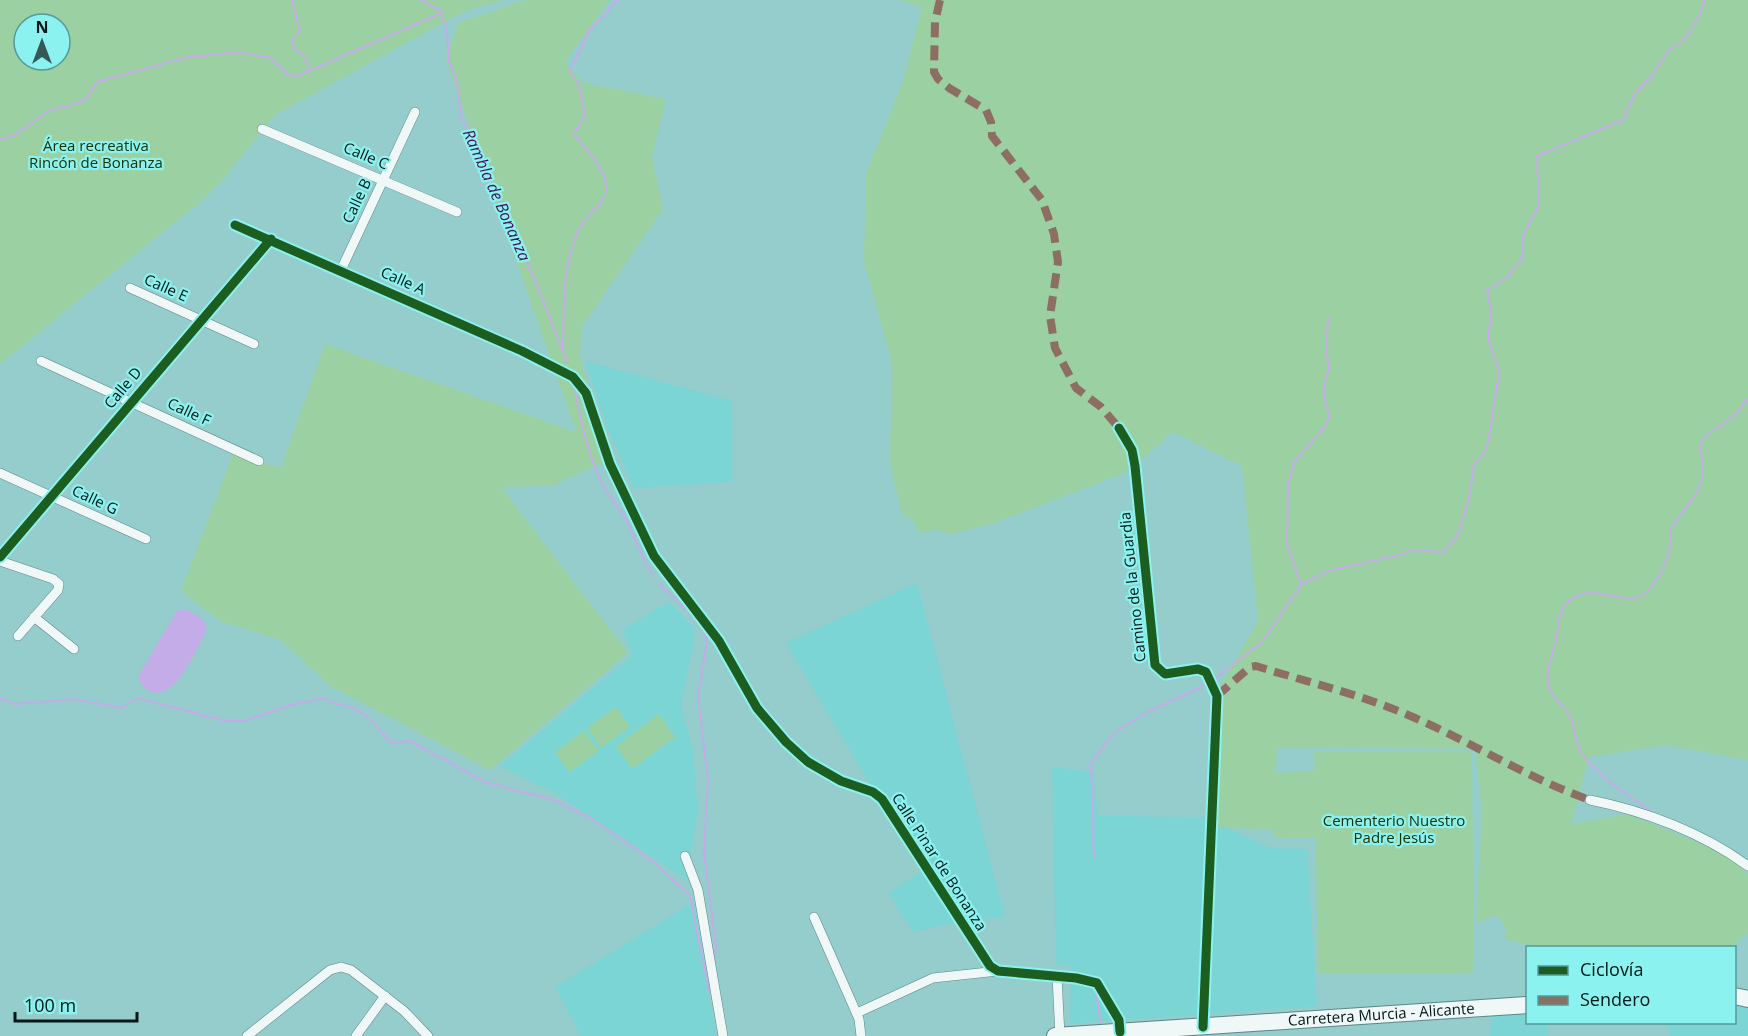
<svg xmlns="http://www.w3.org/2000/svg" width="1748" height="1036" font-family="'Open Sans',sans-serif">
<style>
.built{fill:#7bd5d4}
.green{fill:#9bd1a2;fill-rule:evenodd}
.water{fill:#c4ace9}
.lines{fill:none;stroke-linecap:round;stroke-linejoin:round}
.stream{stroke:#c4ace9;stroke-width:2}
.minor-casing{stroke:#5b8686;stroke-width:10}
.trunk-casing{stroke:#5b8686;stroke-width:18}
.minor{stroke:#eff8f7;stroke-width:9}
.trunk{stroke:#eff8f7;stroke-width:16}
.quiet{stroke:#8d6e63;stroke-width:8;stroke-dasharray:15 8;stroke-linecap:butt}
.cycleway-casing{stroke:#8bf2ef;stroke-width:13}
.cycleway{stroke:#1b5e20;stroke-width:9}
.labels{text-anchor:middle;stroke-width:4.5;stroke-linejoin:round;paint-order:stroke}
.park-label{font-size:15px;fill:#173101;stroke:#8bf2ef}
.street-label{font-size:15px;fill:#021717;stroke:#8bf2ef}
.water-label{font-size:16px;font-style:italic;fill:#411155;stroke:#8bf2ef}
</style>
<rect width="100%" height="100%" fill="#94cdcc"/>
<g class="built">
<polygon points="585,361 732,401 732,482 634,488 609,431"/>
<polygon points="917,583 1005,917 963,921 912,932 889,893 922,871 786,643"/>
<polygon points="669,602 693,627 694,641 681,704 693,751 698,810 687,880 554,793 500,766 632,655 623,629"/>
<polygon points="1052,767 1091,772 1094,776 1098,815 1204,818 1271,848 1307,849 1317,1006 1070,1024 1071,965 1056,964"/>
<polygon points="694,902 716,1036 581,1036 555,987"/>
<polygon points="1735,1005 1748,1005 1748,1036 1670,1036 1667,1023 1734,1022"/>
<polygon points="1527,1015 1528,1022 1548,1023 1547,1036 1489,1036 1493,1016"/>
</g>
<g class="green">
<path d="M0,0H504L465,11L275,115L221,182L199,203L0,364ZM24,24H60V60H24Z"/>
<polygon points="525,0 610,0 565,62 584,83 666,99 652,157 663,209 581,328 580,355 606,461 551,486 501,487 628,653 490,770 330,686 281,640 220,621 181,591 233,454 281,468 325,344 576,432 446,59 458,23"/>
<polygon points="902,0 1748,0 1748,760 1667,745 1589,757 1571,824 1627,814 1724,853 1748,875 1748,933 1730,948 1540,948 1505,939 1505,927 1497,915 1476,923 1482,811 1475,751 1481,749 1277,747 1276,773 1310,771 1315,769 1314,752 1472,751 1474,970 1470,973 1318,973 1316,838 1273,837 1273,830 1210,826 1218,690 1258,621 1242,466 1173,432 1127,472 989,525 949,534 939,530 919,532 913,520 903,516 890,465 892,363 864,262 866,174 902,84 922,8"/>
<polygon points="616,707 630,727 601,748 587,728"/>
<polygon points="659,714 675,737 632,769 616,746"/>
<polygon points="584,731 599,751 569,772 555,752"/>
</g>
<path class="water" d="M186,609L204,620L207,629C197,648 170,718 140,683L139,675L177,611Z"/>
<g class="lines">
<g class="stream">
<polyline points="292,0 300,31 292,39 294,48 305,57 308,64 307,70"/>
<polyline points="421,0 440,10 447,31 449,62 457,81 461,118 469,128 537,285 567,362"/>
<polyline points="0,139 13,136 50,110 73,105 87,98 97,82 183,58 236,52 271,58 288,75 298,76 441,13"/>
<path d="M563,347C564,307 562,266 579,229C586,214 605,207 606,188C607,169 585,149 574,134L585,116L579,85L570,71L589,31L618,0"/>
<path d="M575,390C582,424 588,457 604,487C609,497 617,505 623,514C634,534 641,556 653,576"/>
<polyline points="659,584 689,612 703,630 707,641 698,696 708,780 704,852 716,948 715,958"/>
<polyline points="1301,585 1287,544 1288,486 1294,462 1325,427 1329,416 1323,390 1329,367 1326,351 1328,318"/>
<polyline points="1216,678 1263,641 1301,585 1328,571 1404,554 1410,550 1444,552 1458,535 1469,498 1474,464 1484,455 1489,438 1499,372 1488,338 1491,314 1487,290 1507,277 1522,260 1523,236 1539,205 1537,156 1623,120 1636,92 1651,77 1669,50 1684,40 1698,19 1705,0"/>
<path d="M0,698L15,704L75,699L121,708L137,698L222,720L244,721L290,705L324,698C336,706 339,703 351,707C367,713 380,731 392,743L410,741L485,782L554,800L592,819L650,859L690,896L710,994"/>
<path d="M1653,813C1628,795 1597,777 1580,750C1574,741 1576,726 1570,716C1566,708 1558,702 1553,695C1541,677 1551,660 1556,643C1559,628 1556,613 1569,601C1593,580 1626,608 1643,595C1656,585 1665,567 1669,552C1671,544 1669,532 1673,526C1697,490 1708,491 1700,444L1706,436L1734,416L1748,399"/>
<polyline points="1094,858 1091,763 1115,732 1150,711 1206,685"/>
<polyline points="1096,988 1101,1027"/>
</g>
<defs>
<g id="minor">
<polyline points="262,129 457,212"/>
<polyline points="235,225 522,351 573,377 586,393 610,464 654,556 719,641 757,708 786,742 808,762 841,781 873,792 882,799 990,966 998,971 1076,978 1097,983 1119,1020 1120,1032"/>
<polyline points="341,270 415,112"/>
<polyline points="130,288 254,344"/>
<polyline points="41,361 259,461"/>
<polyline points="1119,428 1132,450 1135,466 1155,665 1165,674 1198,669 1206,672 1217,696 1203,1027"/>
<polyline points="0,473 146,539"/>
<polyline points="0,557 271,239"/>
<polyline points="0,561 53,579 59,584 58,590 18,636"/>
<polyline points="34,617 74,649"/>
<path d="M1590,800C1645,811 1703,833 1748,866"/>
<polyline points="685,856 698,890 723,1036"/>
<polyline points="814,917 859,1019 861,1036"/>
<polyline points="1057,977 1060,1036"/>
<polyline points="857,1013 933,978 998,971"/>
<polyline points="247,1036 330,970 341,967 351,970 404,1011 428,1036"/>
<polyline points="356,1036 385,996"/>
</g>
<g id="trunk">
<polyline points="1734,996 1748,999"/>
<path id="s1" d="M1055,1036L1528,1005"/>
</g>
</defs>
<use href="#minor" class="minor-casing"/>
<use href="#trunk" class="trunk-casing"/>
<use href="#minor" class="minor"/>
<use href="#trunk" class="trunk"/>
<g class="quiet">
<polyline points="940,0 935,22 934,72 938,79 949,88 986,110 991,122 992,136 1042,200 1054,234 1058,262 1050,316 1055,348 1076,388 1101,407 1119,428"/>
<path d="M1217,696L1250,667L1256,666C1307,682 1359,694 1408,715C1470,741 1527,778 1590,800"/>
</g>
<defs>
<g id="cycleway">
<polyline points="235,225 522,351 573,377 586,393 610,464 654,556 719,641 757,708 786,742 808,762 841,781 873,792 882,799 990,966 998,971 1076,978 1097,983 1119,1020 1120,1032"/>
<polyline points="1119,428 1132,450 1135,466 1155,665 1165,674 1198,669 1206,672 1217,696 1203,1027"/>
<polyline points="0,557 271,239"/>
</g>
</defs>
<use href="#cycleway" class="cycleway-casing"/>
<use href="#cycleway" class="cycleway"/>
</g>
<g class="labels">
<g class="park-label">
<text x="96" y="151">Área recreativa<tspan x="96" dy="17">Rincón de Bonanza</tspan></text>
<text x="1394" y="826">Cementerio Nuestro<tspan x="1394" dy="17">Padre Jesús</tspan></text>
</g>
<g class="street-label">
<text transform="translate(366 156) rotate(23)" y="5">Calle C</text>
<text transform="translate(357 201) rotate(-65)" y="5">Calle B</text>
<text transform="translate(403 281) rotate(24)" y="5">Calle A</text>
<text transform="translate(166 288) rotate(24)" y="5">Calle E</text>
<text transform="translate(123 388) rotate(-50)" y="5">Calle D</text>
<text transform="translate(189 412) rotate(25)" y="5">Calle F</text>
<text transform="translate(95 500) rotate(25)" y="5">Calle G</text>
<text transform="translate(1133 587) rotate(-96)" y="5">Camino de la Guardia</text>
<text transform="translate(939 862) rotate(57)" y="5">Calle Pinar de Bonanza</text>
<text dy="5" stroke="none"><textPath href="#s1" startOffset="327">Carretera Murcia - Alicante</textPath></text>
</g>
<g class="water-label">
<text transform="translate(497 195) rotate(66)" y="6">Rambla de Bonanza</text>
</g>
</g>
<rect x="1526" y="946" width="210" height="78" fill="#8bf2ef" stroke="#549a99" stroke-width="1.5"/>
<rect x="1538" y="966" width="30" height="9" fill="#1b5e20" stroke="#549a99" stroke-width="1.5"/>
<text x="1580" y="976" font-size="18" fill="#021717">Ciclovía</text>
<rect x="1538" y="996" width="30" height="9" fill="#8d6e63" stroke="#549a99" stroke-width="1.5"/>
<text x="1580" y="1006" font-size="18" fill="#021717">Sendero</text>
<g transform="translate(42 42)"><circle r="28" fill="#8bf2ef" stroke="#549a99" stroke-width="1.5"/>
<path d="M0-4.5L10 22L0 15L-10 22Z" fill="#355756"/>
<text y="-9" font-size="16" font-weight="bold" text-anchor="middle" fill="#021717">N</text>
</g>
<path d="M15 1012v9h122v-9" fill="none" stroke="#021717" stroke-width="3"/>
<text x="24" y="1012" font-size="18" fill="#021717" stroke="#8bf2ef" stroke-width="4.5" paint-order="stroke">100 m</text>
</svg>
